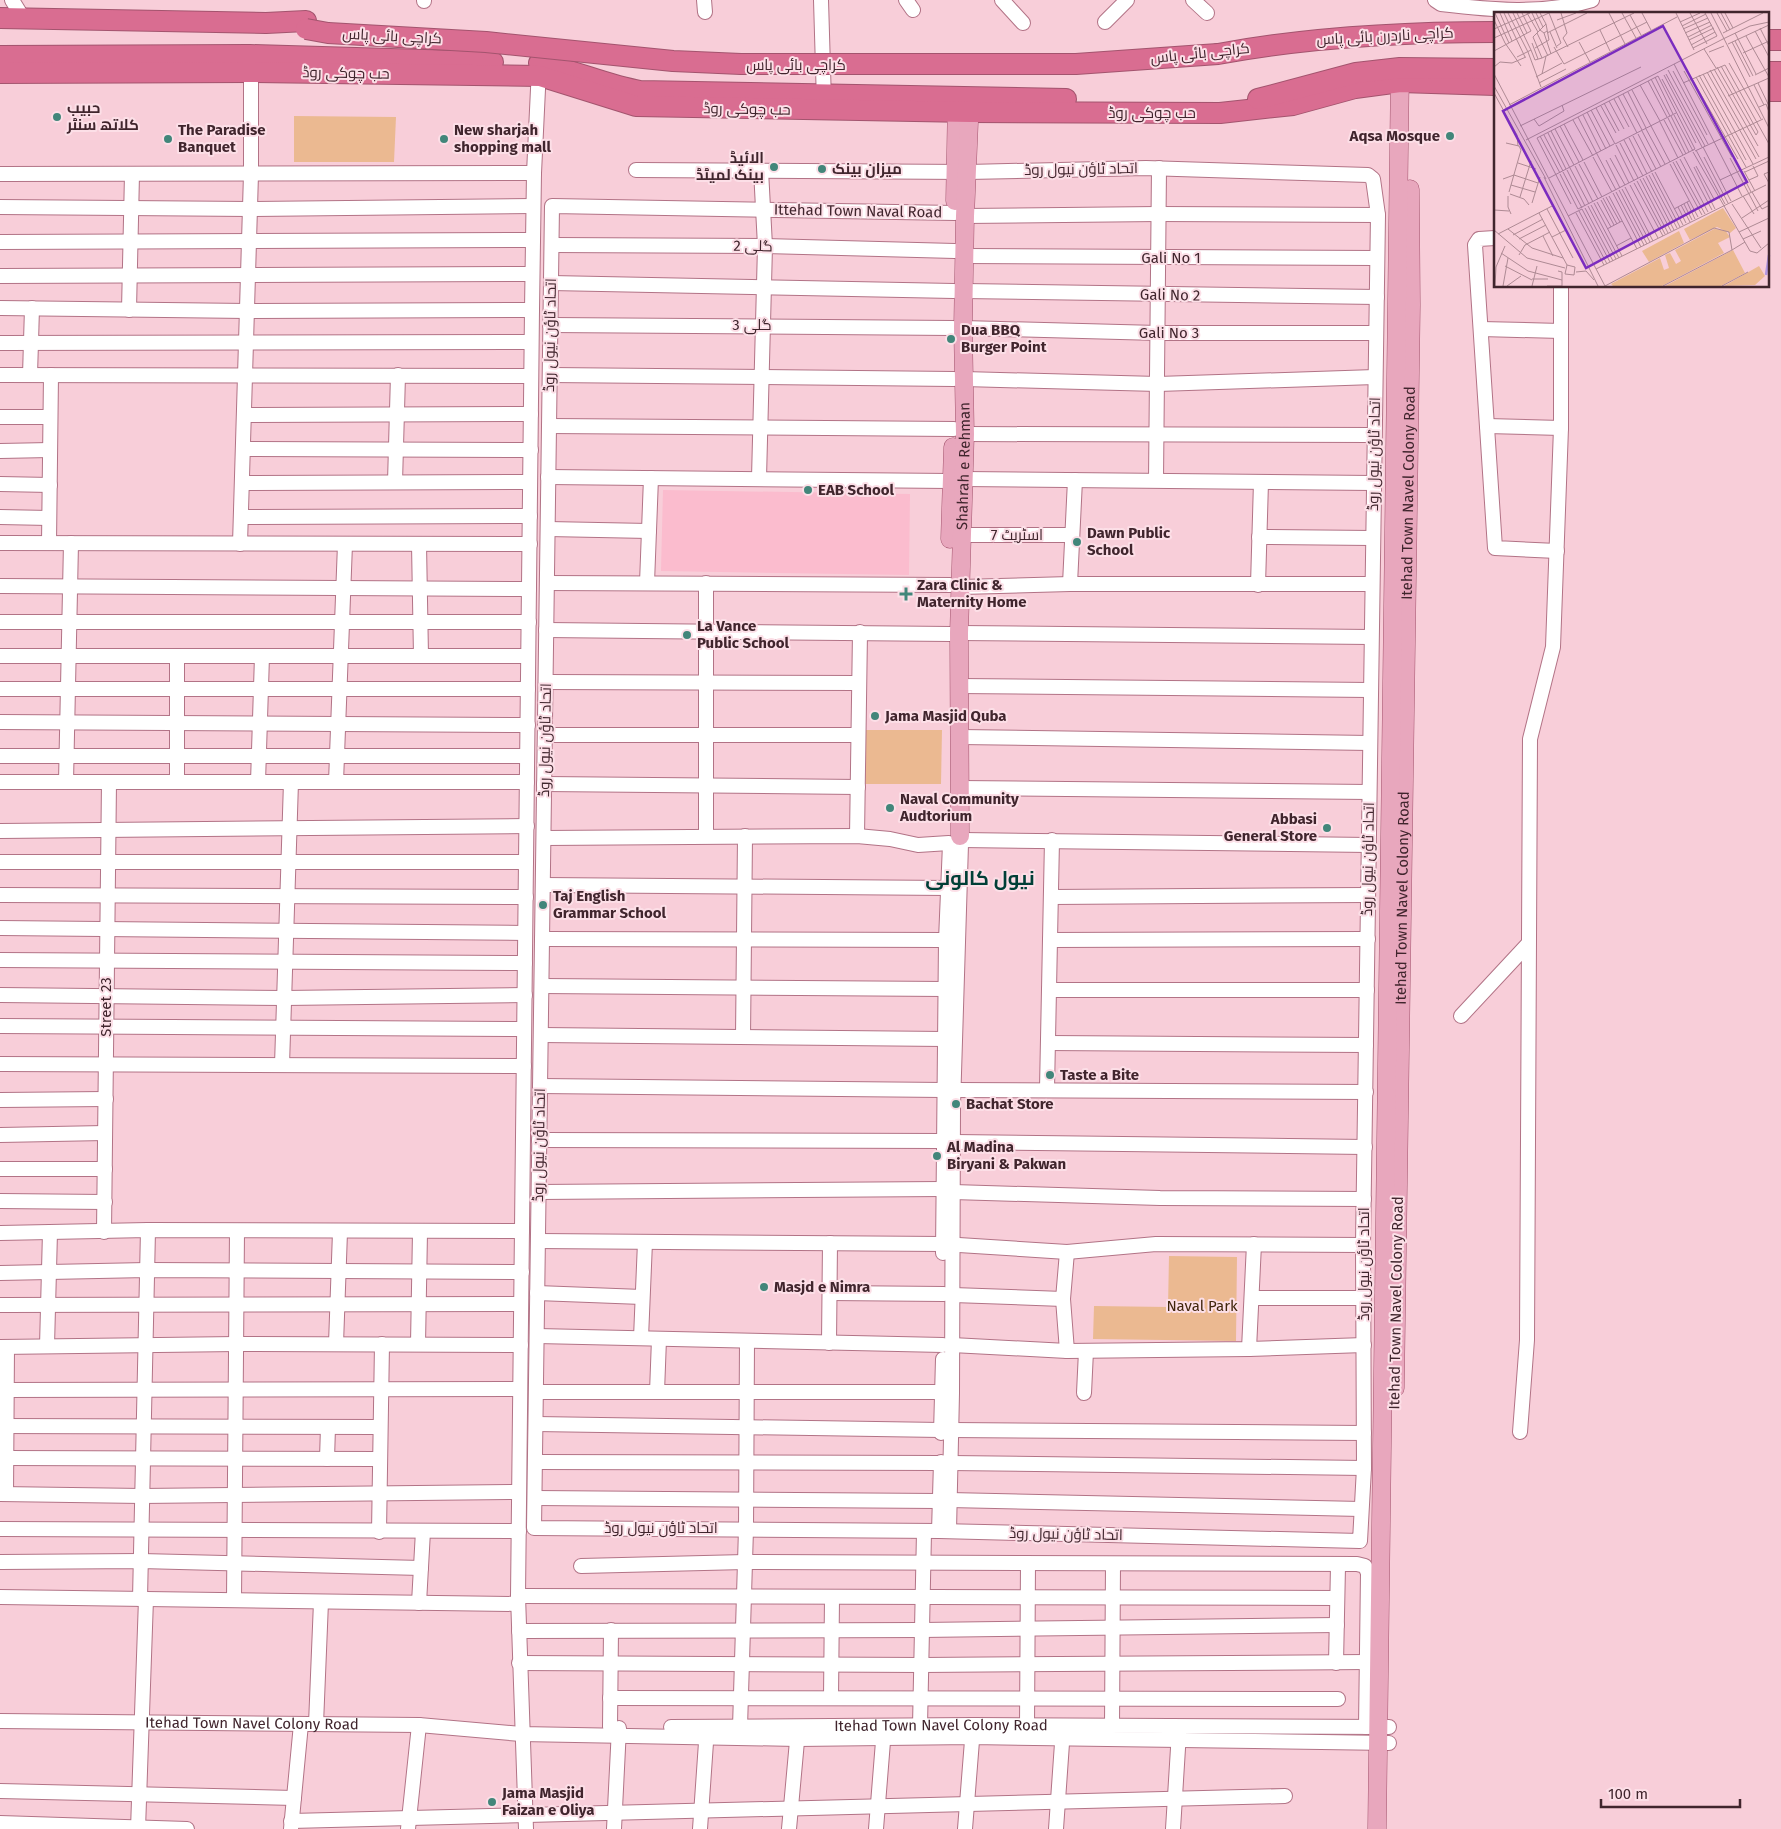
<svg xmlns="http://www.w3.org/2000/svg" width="1781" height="1829" font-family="'Fira Sans',Cairo,sans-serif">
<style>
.built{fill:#fbbcce}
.green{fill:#ebb991}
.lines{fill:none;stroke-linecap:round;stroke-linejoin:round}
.minor-casing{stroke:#b27386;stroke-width:16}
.major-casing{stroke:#a3546e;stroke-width:19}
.highway-casing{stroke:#a3546e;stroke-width:22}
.minor{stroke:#fff;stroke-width:14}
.major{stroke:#e8a7bd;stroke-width:18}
.highway{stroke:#d96d91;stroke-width:20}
.highway-bridge-casing{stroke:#a3546e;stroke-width:22;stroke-linecap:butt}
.highway-bridge{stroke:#d96d91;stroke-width:20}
.poi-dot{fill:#42867a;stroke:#fcdfe7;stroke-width:2}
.labels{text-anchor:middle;stroke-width:4;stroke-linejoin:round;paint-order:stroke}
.street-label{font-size:15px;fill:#40252d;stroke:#fcdfe7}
.poi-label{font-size:15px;font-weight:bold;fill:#40252d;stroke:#fcdfe7;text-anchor:start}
.park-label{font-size:15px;fill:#40250c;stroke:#fcdfe7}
.district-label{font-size:20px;font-weight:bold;fill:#003f37;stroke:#fcdfe7}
.inset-river{fill:none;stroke:#b297e1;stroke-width:2.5}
.inset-road{fill:none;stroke:#ae8a94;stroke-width:1}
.view{fill:#7b2cbf;fill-opacity:0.15;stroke:#7b2cbf;stroke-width:2.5}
.inset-edge{fill:none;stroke:#40252d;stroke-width:2.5}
</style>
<rect width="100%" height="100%" fill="#f8ced9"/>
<polygon class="built" points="663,490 910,494 909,575 661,571"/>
<g class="green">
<polygon points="294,116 396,117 394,162 294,162"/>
<polygon points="865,730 942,730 941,784 865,784"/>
<polygon points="1169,1256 1237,1257 1236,1341 1093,1339 1094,1306 1168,1307"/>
</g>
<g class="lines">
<defs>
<g id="minor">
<polyline points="12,0 23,18"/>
<polyline points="704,0 705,12"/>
<polyline points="821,0 824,102"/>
<polyline points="906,0 913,10"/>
<polyline points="1002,0 1023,23"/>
<polyline points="1193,0 1207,13"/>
<path d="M1435,0L1441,4C1491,10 1544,15 1592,0"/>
<polyline points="424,1 424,0"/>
<polyline points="1105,22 1127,0"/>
<polyline points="636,170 968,172 1146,168 1368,175 1373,179 1378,215 1363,1245 1364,1468 1360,1541 939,1531 534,1528 552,206 955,213"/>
<polyline points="0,174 534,173"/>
<polyline points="0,207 250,209 533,206"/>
<polyline points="965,216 1158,214 1378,215"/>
<polyline points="1495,238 1479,239 1475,245 1495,548 1557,551"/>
<polyline points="0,242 533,240"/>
<polyline points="552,245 765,246 955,251"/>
<polyline points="965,256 1376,258"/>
<polyline points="0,276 532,274"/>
<polyline points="551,283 954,291"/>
<polyline points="964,291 1377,297"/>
<polyline points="0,308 247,311 532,310"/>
<polyline points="129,310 132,174"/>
<polyline points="550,325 953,328"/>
<polyline points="963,328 1158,333 1376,333"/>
<polyline points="1481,329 1561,331"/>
<polyline points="0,343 531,342"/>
<polyline points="0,375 531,376"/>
<polyline points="30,375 32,308"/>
<polyline points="550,375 954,379"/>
<polyline points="964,379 1158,384 1375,377"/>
<polyline points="244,415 531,414"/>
<polyline points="0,417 50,417"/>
<polyline points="549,426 954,429"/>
<polyline points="1487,426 1561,428"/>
<polyline points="965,434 1374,435"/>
<polyline points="243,449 531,450"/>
<polyline points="0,451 50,450"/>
<polyline points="548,477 950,481"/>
<polyline points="759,478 765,246 761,170"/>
<polyline points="963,479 1373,483"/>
<polyline points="1156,480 1159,168"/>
<polyline points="395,482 398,375"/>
<polyline points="242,483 530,482"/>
<polyline points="0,484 50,485"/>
<polyline points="0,517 49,518"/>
<polyline points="241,517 530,516"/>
<polyline points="548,529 649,531"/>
<polyline points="962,535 1072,535"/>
<polyline points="1259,537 1372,538"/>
<polyline points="0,543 530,544"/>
<polyline points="49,543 51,375"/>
<polyline points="240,544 251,174 251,72"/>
<polyline points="419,544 421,656"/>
<polyline points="547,583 950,585"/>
<polyline points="647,583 651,478"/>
<polyline points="706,583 706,836"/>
<polyline points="1070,584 1075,480"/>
<polyline points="1258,585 1261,482"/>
<polyline points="0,586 529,589"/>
<polyline points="961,587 1070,584 1371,584"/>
<polyline points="0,622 529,622"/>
<polyline points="546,630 951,634"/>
<polyline points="959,633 1371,637"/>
<polyline points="0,656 528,656"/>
<polyline points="546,682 859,683"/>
<polyline points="959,686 1370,690"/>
<polyline points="0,689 528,689"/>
<polyline points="0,722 528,725"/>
<polyline points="545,735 858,735"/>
<polyline points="960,737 1370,743"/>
<polyline points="0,756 527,756"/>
<polyline points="0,782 527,782"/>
<polyline points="66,782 71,543"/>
<polyline points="177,782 177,656"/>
<polyline points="258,782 262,656"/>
<polyline points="336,782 345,544"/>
<polyline points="544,784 858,787"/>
<polyline points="959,788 1369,792"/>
<polyline points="0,831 527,826"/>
<polyline points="857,836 860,632"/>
<polyline points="544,838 857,836 890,839 918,845 949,843"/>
<polyline points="962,840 1369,845"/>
<polyline points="0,862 526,862"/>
<polyline points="543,885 948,888"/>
<polyline points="0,895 526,897"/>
<polyline points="1051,897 1368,895"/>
<polyline points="0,928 525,933"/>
<polyline points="542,939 946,940"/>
<polyline points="1050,940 1368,939"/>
<polyline points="0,960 525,963"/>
<polyline points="542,986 946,989"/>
<polyline points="1049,990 1367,990"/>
<polyline points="0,995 284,998 525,995"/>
<polyline points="1461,1016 1528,944"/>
<polyline points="0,1026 524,1029"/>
<polyline points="541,1035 945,1039"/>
<polyline points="743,1037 745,836"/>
<polyline points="1048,1043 1366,1045"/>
<polyline points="0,1064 524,1066"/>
<polyline points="282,1065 291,782"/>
<polyline points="540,1086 944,1090"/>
<polyline points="1047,1089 1052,840"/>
<polyline points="954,1090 1366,1092"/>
<polyline points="0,1100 106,1099"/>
<polyline points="0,1135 105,1133"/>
<polyline points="539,1140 943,1141"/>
<polyline points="954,1142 1365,1147"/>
<polyline points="0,1169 105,1169"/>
<polyline points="539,1192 943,1189"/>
<polyline points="953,1192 1160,1198 1364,1199"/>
<polyline points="0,1201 105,1202"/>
<polyline points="104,1232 109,782"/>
<polyline points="0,1233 148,1230 522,1231"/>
<polyline points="538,1241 943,1244 1067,1252 1156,1244 1363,1245"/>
<polyline points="943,1253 946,940 950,844"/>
<polyline points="0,1273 147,1270 522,1272"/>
<polyline points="537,1293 642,1297"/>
<polyline points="830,1293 944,1294"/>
<polyline points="953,1295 1063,1299"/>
<polyline points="1252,1298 1364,1298"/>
<polyline points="0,1305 521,1304"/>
<polyline points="537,1336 943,1345"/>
<polyline points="641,1338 645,1242"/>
<polyline points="829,1343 830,1243"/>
<polyline points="336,1344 340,1232"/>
<polyline points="418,1344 420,1232"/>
<polyline points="952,1345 1067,1351 1249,1349 1364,1345"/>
<polyline points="47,1346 50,1232"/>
<polyline points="0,1347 237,1344 521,1345"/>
<polyline points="1249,1349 1254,1244"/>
<polyline points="1067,1351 1063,1299 1067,1252"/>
<polyline points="0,1390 520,1389"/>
<polyline points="536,1392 942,1392"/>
<polyline points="657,1392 659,1339"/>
<polyline points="1084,1393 1086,1351"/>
<polyline points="536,1424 941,1430"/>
<polyline points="0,1426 380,1427"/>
<polyline points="951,1430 1364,1433"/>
<polyline points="1520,1432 1527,1340 1530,739 1553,647 1561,428 1561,286"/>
<polyline points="941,1433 943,1359"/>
<polyline points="5,1458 380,1459"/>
<polyline points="327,1459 328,1427"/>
<polyline points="535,1462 941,1463"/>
<polyline points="950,1463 1364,1468"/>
<polyline points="0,1494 142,1496 519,1492"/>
<polyline points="6,1494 7,1347"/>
<polyline points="535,1498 938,1501"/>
<polyline points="949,1500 1361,1509"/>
<polyline points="0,1529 519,1531"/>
<polyline points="939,1531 941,1462"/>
<polyline points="949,1531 952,1393 953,1106 961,844"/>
<polyline points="379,1532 382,1344"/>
<polyline points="0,1562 141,1561 421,1568"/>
<polyline points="581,1566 745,1562 1357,1564 1365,1566 1368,1573 1366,1727"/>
<polyline points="518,1596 1337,1598"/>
<polyline points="0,1597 518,1604"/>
<polyline points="140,1599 148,1230"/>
<polyline points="234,1600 237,1231"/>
<polyline points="419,1603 423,1531"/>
<polyline points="519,1631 922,1630 1337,1625"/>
<polyline points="519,1663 922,1665 1367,1662"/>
<polyline points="1336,1663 1338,1566"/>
<polyline points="831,1697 832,1598"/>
<polyline points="610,1698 1338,1699"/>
<path id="s1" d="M0,1721L419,1725L521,1734L797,1739L972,1737L1389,1743"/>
<polyline points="316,1724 321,1602"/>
<polyline points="920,1726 924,1532"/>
<polyline points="1027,1726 1028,1563"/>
<polyline points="1112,1726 1113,1564"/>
<polyline points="610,1727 611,1630"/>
<path id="s2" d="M671,1727L973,1725L1389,1727"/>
<polyline points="740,1727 746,1529 747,1341"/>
<polyline points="0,1791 294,1798"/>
<polyline points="291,1821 1285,1796"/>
<polyline points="0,1823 187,1829"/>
<polyline points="138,1829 146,1599"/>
<polyline points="291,1829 301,1724"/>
<polyline points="408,1829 419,1725"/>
<polyline points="526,1829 518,1596 532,310 534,173 539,68"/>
<polyline points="614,1829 619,1728"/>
<polyline points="700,1829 707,1728"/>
<polyline points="789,1829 798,1730"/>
<polyline points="876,1829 884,1729"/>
<polyline points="965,1829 973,1728"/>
<polyline points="1056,1829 1063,1729"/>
<polyline points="1173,1829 1179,1732"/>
</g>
<g id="major">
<polyline points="955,201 957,100"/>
<polyline points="950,539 953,447"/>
<path id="s3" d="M960,836L959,633L965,434L963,328L965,216L970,98"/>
<path id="s4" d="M1395,1388L1411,305L1410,189"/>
<polyline points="1377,1829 1400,70"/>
</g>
<g id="highway">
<polyline points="0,18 266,23 306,21"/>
<polyline points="1767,40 1781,40"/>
<path d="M1218,54C1310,37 1402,32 1495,32"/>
<polyline points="0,56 250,55 493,62"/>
<path d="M539,63C574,70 606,85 640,91L1066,99"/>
<polyline points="1767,72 1781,72"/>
<polyline points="0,73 251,72 540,76 636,106 970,112 1220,113 1293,105 1355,88 1400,82 1495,85"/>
<polyline points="1767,91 1781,91"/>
<polyline points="1258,99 1356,73 1400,68 1495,69"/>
</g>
</defs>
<use href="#minor" class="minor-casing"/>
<use href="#major" class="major-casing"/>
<use href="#highway" class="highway-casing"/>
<use href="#minor" class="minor"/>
<use href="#major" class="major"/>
<use href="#highway" class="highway"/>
<defs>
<polyline id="highway-bridge" points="306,29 328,33 486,42 673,61 741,64 1076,64 1218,54"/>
</defs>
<use href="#highway-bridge" class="highway-bridge-casing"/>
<use href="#highway-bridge" class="highway-bridge"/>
</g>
<g class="poi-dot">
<circle cx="57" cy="117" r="5"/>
<circle cx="1450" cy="136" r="5"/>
<circle cx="168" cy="139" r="5"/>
<circle cx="444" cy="139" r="5"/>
<circle cx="774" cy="167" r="5"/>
<circle cx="822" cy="169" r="5"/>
<circle cx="951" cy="339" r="5"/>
<circle cx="808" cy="490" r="5"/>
<circle cx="1077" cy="542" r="5"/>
<path d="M903.5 586.5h5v5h5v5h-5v5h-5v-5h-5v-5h5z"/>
<circle cx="687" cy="635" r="5"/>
<circle cx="875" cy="716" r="5"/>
<circle cx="890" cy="808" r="5"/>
<circle cx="1327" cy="828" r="5"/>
<circle cx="543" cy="905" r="5"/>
<circle cx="1050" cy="1075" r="5"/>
<circle cx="956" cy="1104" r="5"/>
<circle cx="937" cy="1156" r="5"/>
<circle cx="764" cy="1287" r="5"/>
<circle cx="492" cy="1802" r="5"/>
</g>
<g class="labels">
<g class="street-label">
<text transform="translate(392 36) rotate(3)" y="5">کراچی بائی پاس</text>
<text transform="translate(1385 36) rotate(-3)" y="5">کراچی ناردرن بائی پاس</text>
<text transform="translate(1200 53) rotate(-6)" y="5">کراچی بائی پاس</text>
<text x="796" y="70">کراچی بائی پاس</text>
<text transform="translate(346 73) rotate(1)" y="5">حب چوکی روڈ</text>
<text transform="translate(747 109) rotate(1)" y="5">حب چوکی روڈ</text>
<text x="1152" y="118">حب چوکی روڈ</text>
<text transform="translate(1081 169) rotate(-1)" y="5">اتحاد ٹاؤن نیول روڈ</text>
<text transform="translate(858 211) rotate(1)" y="5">Ittehad Town Naval Road</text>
<text transform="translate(753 246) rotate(1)" y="5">گلی 2</text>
<text x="1171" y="263">Gali No 1</text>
<text transform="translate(1170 295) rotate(1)" y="5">Gali No 2</text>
<text x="752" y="330">گلی 3</text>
<text x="1169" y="338">Gali No 3</text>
<text transform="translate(550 335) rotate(-89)" y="5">اتحاد ٹاؤن نیول روڈ</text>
<text transform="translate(1374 454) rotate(-89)" y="5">اتحاد ٹاؤن نیول روڈ</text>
<text dy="5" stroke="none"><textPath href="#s3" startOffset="370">Shahrah e Rehman</textPath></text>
<text dy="5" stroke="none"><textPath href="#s4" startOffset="895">Itehad Town Navel Colony Road</textPath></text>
<text x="1017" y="540">اسٹریٹ 7</text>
<text transform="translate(545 740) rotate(-89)" y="5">اتحاد ٹاؤن نیول روڈ</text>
<text transform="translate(1368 859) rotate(-89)" y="5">اتحاد ٹاؤن نیول روڈ</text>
<text dy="5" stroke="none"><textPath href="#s4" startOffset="490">Itehad Town Navel Colony Road</textPath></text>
<text transform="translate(106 1007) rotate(-90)" y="5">Street 23</text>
<text transform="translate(539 1145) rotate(-89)" y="5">اتحاد ٹاؤن نیول روڈ</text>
<text transform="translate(1364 1264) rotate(-90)" y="5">اتحاد ٹاؤن نیول روڈ</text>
<text transform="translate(1396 1303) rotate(-89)" y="5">Itehad Town Navel Colony Road</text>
<text x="661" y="1533">اتحاد ٹاؤن نیول روڈ</text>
<text transform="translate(1066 1534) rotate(1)" y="5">اتحاد ٹاؤن نیول روڈ</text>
<text dy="5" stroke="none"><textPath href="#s1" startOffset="252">Itehad Town Navel Colony Road</textPath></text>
<text dy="5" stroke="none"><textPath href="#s2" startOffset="270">Itehad Town Navel Colony Road</textPath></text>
</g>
<g class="poi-label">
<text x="67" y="113">حبیب<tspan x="67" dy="17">کلاتھ سنٹر</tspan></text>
<text x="178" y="135">The Paradise<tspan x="178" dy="17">Banquet</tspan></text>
<text x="454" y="135">New sharjah<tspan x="454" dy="17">shopping mall</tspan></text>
<text x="1440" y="141" text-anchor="end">Aqsa Mosque</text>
<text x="764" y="163" text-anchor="end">الائیڈ<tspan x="764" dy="17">بینک لمیٹڈ</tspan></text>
<text x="832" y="174">میزان بینک</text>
<text x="961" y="335">Dua BBQ<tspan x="961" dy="17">Burger Point</tspan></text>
<text x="818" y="495">EAB School</text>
<text x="1087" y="538">Dawn Public<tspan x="1087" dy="17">School</tspan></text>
<text x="917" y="590">Zara Clinic &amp;<tspan x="917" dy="17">Maternity Home</tspan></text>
<text x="697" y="631">La Vance<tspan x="697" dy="17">Public School</tspan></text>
<text x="885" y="721">Jama Masjid Quba</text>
<text x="900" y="804">Naval Community<tspan x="900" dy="17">Audtorium</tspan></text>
<text x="1317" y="824" text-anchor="end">Abbasi<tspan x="1317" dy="17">General Store</tspan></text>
<text x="553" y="901">Taj English<tspan x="553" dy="17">Grammar School</tspan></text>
<text x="1060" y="1080">Taste a Bite</text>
<text x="966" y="1109">Bachat Store</text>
<text x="947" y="1152">Al Madina<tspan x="947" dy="17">Biryani &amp; Pakwan</tspan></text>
<text x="774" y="1292">Masjd e Nimra</text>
<text x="502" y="1798">Jama Masjid<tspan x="502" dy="17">Faizan e Oliya</tspan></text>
</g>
<g class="park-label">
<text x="1202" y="1311">Naval Park</text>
</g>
<g class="district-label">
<text x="980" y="885">نیول کالونی</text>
</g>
</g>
<g transform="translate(1494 12)">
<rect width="275" height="275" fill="#f8ced9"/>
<path d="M229,196L242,216L236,221L223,215L196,228L190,217ZM220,217L231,218L236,225L224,231L230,241L168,274H119L117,272L166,246L170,258L175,256L171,243L176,241L182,252L187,249L181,238ZM185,219L190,231L155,250L148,239ZM239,238L251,261L227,274H171ZM265,254L271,264L261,273L230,274Z" fill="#ebb991"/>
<path class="inset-river" d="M272,263L275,243"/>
<path class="inset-road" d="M1,1L15,31M6,1L18,29M10,1L31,45M14,1L34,40L47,75M19,1L37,38L23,45M23,1L33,21M33,1L44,20M38,1L46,18L50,21L53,19M42,1L49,15M46,1L52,12L39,25L48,46M55,1L67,31L63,34M67,1L73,21L69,26L74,35M115,1L131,32M128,1L142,26M148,1L157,18M182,1L200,38M196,1L213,32M217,1L275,116M223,1L233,19M227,1L236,18M231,1L239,16M136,3L147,23M0,8L11,31L27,54M63,8L82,1M186,10L206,1M188,14L212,2M266,16L275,34M0,17L36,1M189,17L214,6M106,18L116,39M261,19L275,45M56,20L63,36M43,21L54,44M50,21L57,42M53,21L93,1M191,21L216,10M229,21L269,1M241,21L262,62M252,24L275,65M194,25L218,13M0,26L55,1M195,28L220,16M241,29L259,64M85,30L96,50M238,30L256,65M38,31L44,47M234,32L275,13M197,33L221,20M60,35L70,52L153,10M41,36L55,28L52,12M199,36L223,24L211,1M210,37L222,56M37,38L41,48L48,46L140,1M0,39L37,19L28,1M215,40L230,34M249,41L275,29M235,51L267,107M180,52L248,184M227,54L264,120L262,123M0,55L6,50L18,51L32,45M223,55L262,123M220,57L264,134M174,58L214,132M216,58L265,145M179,59L213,123M190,59L238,145M213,60L262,147M0,62L111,274M48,62L52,44M172,62L211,134M209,62L259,152M170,63L208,135M205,63L252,148M261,63L275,56M42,65L68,51M161,65L179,102M202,65L252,155M157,67L176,104M168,67L202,131M198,67L244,147M154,69L173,105M45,71L72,57M189,71L231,53L275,132M264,71L275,94M146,73L166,109M260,73L270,93M0,74L52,167M138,78L176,150M134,80L152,116M0,81L23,123L24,134M129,82L148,118M124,84L143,121M234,84L275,66M120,87L135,115M115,89L130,117M110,91L125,119M15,93L183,5M107,94L122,121M265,95L272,92L275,100M102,96L121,132M97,98L116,134M93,100L112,137M89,103L107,139M180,103L199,139M177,104L195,140M84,105L103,142M174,106L192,142M40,107L45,114L70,99L68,93M79,108L99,144M170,108L189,143M166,110L184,146M70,112L89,148M26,114L147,55M66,114L85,150M61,117L80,153M152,117L171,152M57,119L76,156M148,119L167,155M54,121L72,157M144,122L162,157M50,123L69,159M46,124L66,161M139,124L158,160M135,126L153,162M32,128L229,27L256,14L275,10M130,128L149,164M12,131L25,134L27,138L15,180M126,131L144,166M121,132L182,101M122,133L140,169M209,135L237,189M202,138L231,192M201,139L269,107M199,140L256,239L263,241L275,231M103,142L122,178M121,143L135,171M239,144L257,180M99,145L118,180M190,145L218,198M210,145L234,191M116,146L131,173M236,146L264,199M186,147L214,200M112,148L126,176M182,149L211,202M90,150L108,185M179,150L208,203M24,151L42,157M85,152L104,187M176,152L204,205M81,154L99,190M202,154L220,187M200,155L221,197M76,156L95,192M73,158L91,194M250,159L261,179M69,160L88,196M161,160L189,213M251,160L275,149M275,160L270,162L275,171M158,161L186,215M66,162L84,197L201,137L164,64L43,126L77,192M155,163L183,216M152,164L180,218M50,165L104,274M55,166L120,132M149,166L177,219M9,167L20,163L44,171M146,167L174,221M226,168L275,145M255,168L264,164L259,154M143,169L171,222M140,171L169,224M17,173L41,180M136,173L164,226M131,175L159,229M128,177L156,230M125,178L153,232M122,180L150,233M258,180L268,197L274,194M119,181L147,235M16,182L30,187L35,193M14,184V195L17,202M115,184L143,237M249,184L260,202M26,185L37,149M112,185L126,210M109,186L123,212M107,188L120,213M103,190L117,215M193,190L201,207M38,191L46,165M100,191L128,244M190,192L198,208M238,192L267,236M97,193L125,246M187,193L196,210M94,194L122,247M184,195L192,211M91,196L119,249M53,197L79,246M88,197L116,250M180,197L195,189M0,198L15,199M85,199L113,252M45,201L73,253L71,262L80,263L81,255L73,253M82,201L110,253M74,204L88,197M248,206L275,188M14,217L38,236L69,246M113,217L128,209M0,218L33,246L71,256M245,220L275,206M4,222L60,193M19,223L49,207M49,224L59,244M58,225L72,218M25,227L52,213M249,227L267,219M122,234L137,226M238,238L251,230M7,241L34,259L68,268M25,243L31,233L56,220M11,254L38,268M102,257L272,173M82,260L92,259L100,268M38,267H54M1,274L2,255L11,234M9,274L14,246M13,274L27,264M38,274L43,254M53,274H68V260L64,259M111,274L220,216L235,220L238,238L169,274M228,274L254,260"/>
<path class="view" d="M169,14L253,170L92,256L9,99Z"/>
<rect width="275" height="275" class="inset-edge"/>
</g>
<path d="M1601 1799v8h139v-8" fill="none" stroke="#40252d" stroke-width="2.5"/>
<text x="1608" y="1799" font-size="15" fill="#40252d" stroke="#fcdfe7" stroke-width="4" paint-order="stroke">100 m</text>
</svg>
